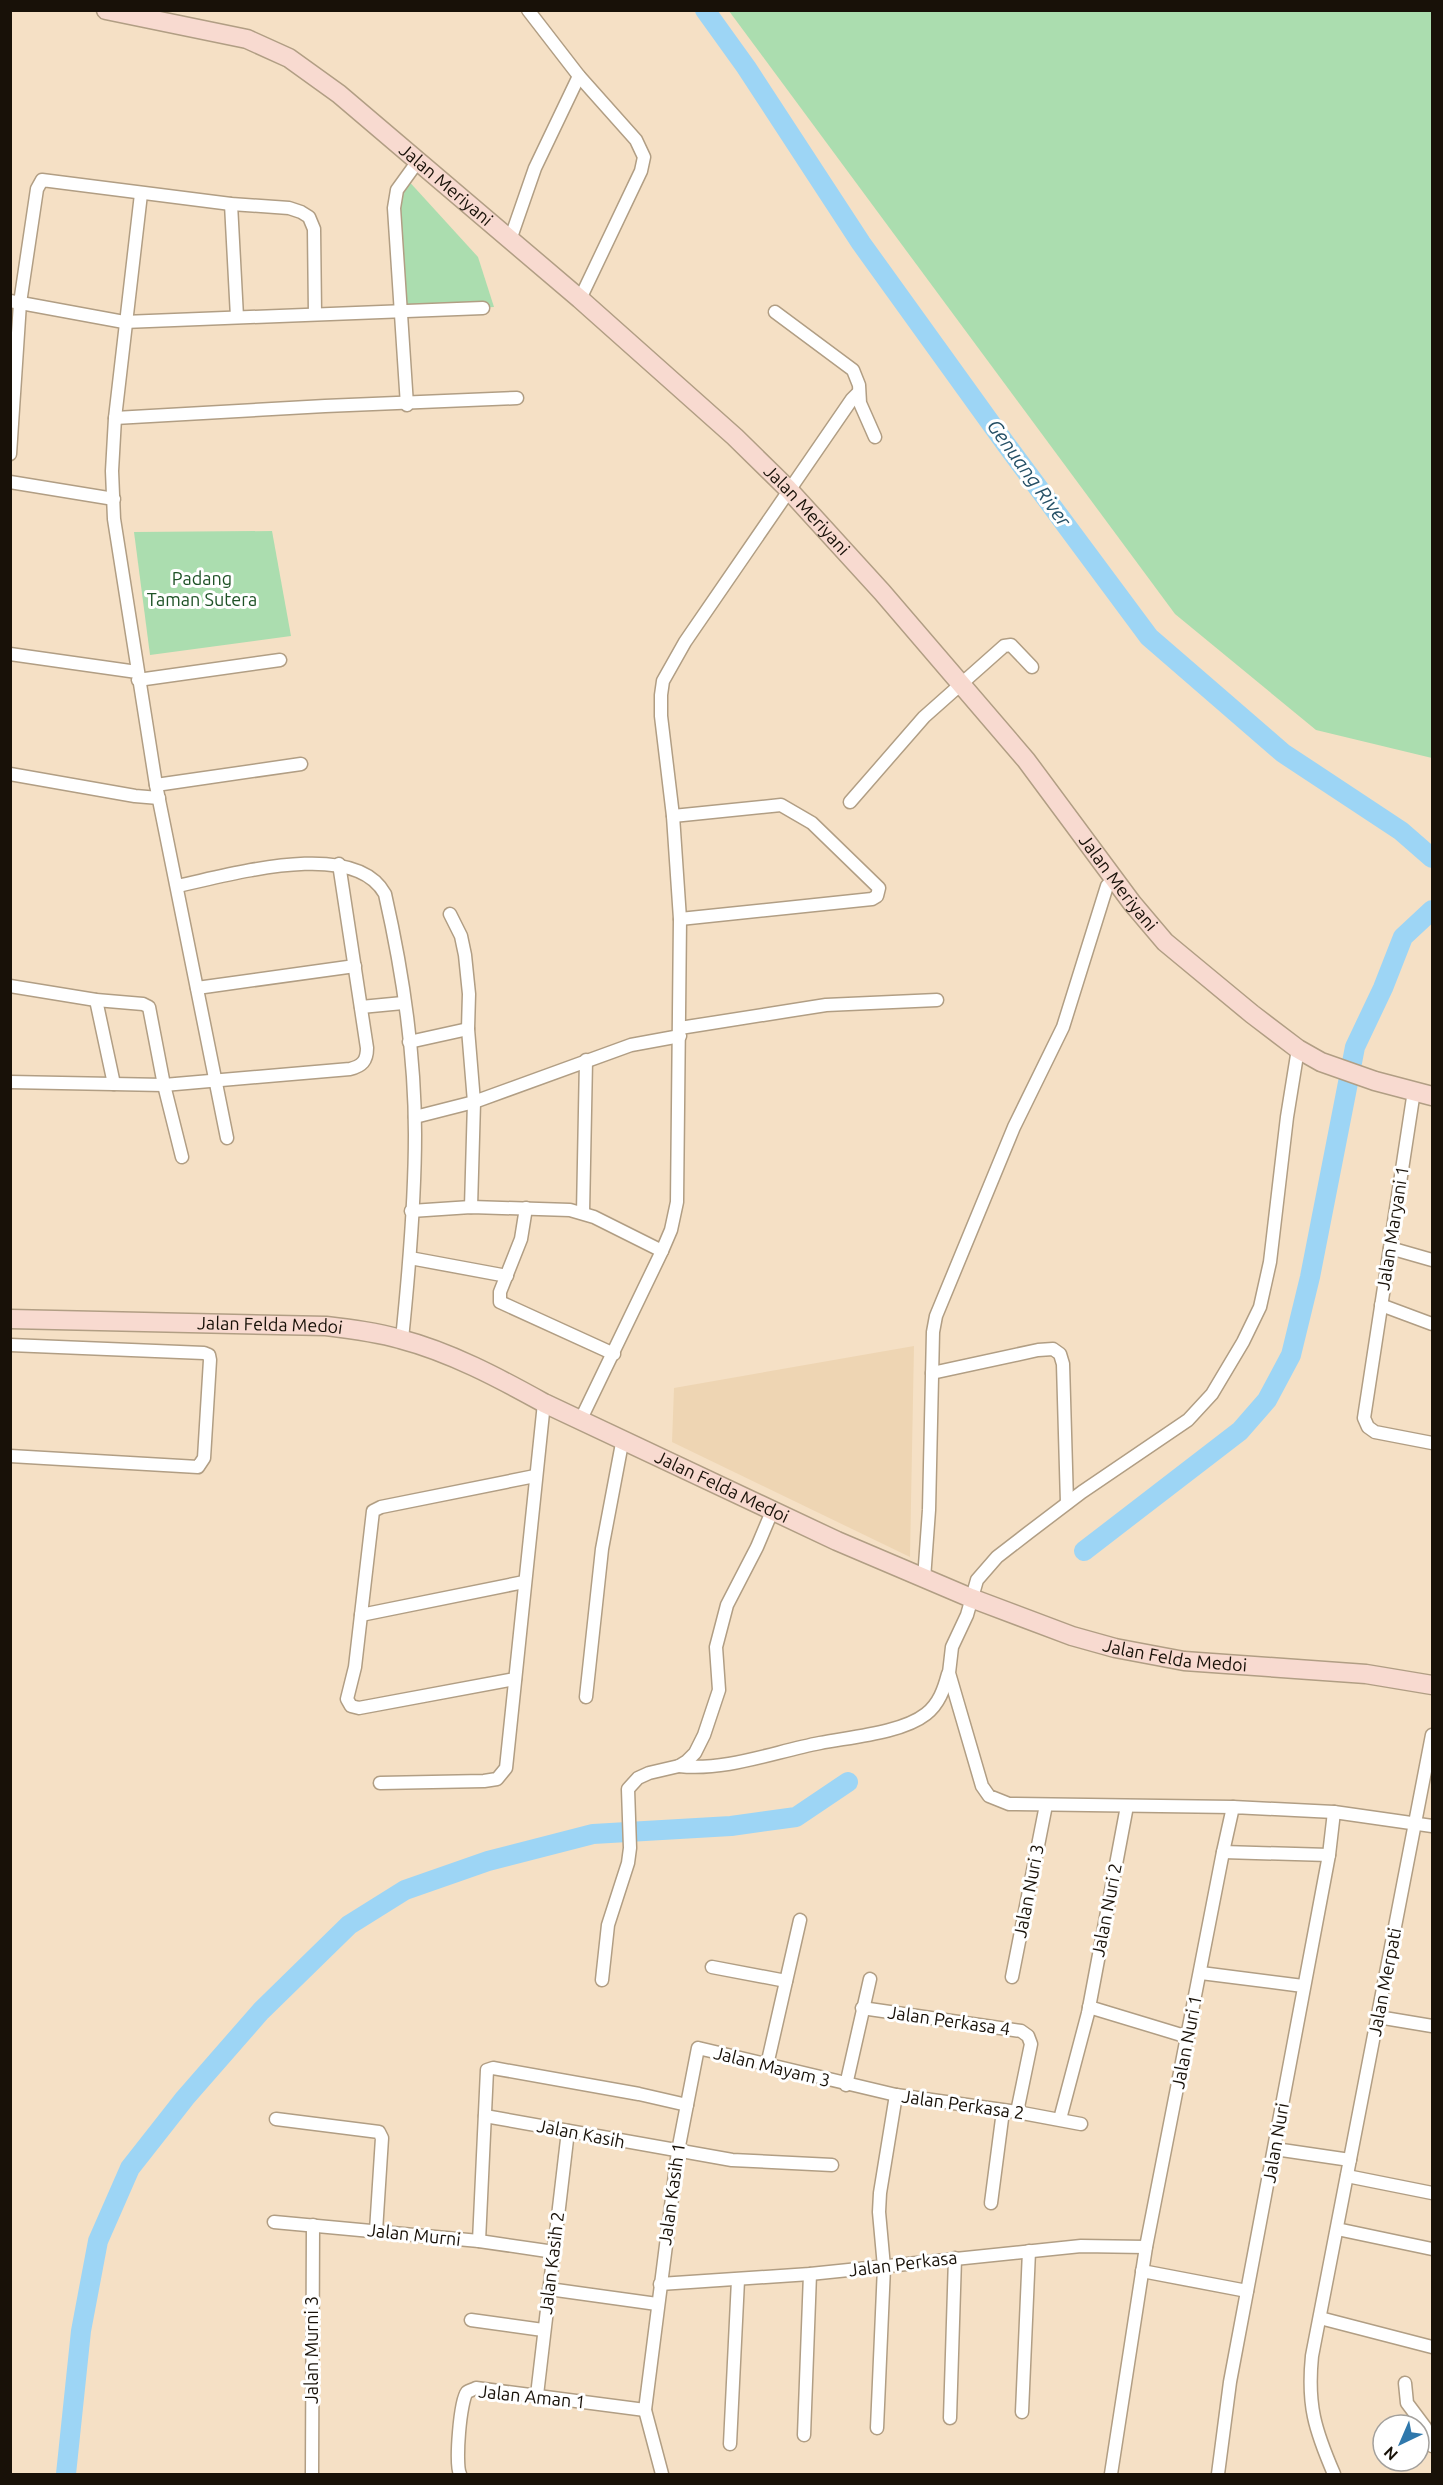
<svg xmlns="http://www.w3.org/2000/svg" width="1443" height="2485" font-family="Ubuntu,sans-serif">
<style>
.built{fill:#eed5b3}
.green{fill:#abddaf}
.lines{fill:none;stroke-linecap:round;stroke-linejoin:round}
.river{stroke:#9dd5f5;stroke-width:20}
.street-casing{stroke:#b19e84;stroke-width:15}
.secondary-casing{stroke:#b19e84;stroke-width:21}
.street{stroke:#fff;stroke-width:12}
.secondary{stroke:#f8dad0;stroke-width:18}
.labels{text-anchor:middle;stroke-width:6;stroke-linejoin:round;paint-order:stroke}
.street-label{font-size:18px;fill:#181108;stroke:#fff}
.park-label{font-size:18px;fill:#1e5226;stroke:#fff}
.water-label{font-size:20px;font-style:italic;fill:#255066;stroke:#fff}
</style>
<rect width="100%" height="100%" fill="#f5e0c5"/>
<polygon class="built" points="914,1346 910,1557 672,1442 674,1388"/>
<g class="green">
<polygon points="729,11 1432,11 1432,758 1316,730 1175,614"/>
<polygon points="405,177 478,257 494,307 400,312 394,208"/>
<polygon points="272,531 291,636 150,655 134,532"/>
</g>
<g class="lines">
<g class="river">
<polyline points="705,10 746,67 861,243 1005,443 1149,637 1283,753 1401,831 1432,858"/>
<polyline points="1084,1551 1240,1431 1267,1400 1291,1355 1310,1277 1355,1047 1383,988 1403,937 1432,910"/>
<polyline points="66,2474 81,2331 98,2241 130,2168 185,2098 261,2011 349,1925 405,1890 488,1861 593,1834 731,1826 796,1817 848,1782"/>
</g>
<defs>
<g id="street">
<polyline points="528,10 579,76 636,140 644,157 641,171 580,299"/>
<polyline points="141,194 115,418 112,471 114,519 156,785 227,1138"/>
<polyline points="231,204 237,317"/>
<polyline points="510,240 535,168 579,76"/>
<polyline points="10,301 124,322 483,308"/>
<polyline points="775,312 853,370 859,385 860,403 875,437"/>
<polyline points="407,405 394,208 397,190 418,161"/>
<polyline points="115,418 325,406 517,398"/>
<polyline points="10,454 20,303 37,189 42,180 231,204 289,208 301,212 309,217 314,229 315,314"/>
<polyline points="10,482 114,499"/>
<polyline points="10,654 137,672"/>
<polyline points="138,680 280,660"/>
<polyline points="10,774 135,796 159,798"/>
<polyline points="156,785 301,764"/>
<polyline points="850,802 924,717 1004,646 1011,645 1032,667"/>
<polyline points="673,816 781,805 812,823 879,888 877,896 872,899 680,919"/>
<path d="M177,886C227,876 354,837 385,894C402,969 415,1057 415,1134C415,1202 409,1271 402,1339"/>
<polyline points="450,914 461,936 465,955 469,994 468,1029 474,1102 471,1207"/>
<polyline points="10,986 96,1000 143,1004 149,1007 164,1085 182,1157"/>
<polyline points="197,988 355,966"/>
<polyline points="96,1000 114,1084"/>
<polyline points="361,1007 403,1003"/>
<polyline points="680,1028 826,1005 937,1000"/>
<polyline points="409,1042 468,1029"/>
<path d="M10,1082L164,1085L350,1069C362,1066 367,1061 367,1048L339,864"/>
<polyline points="1414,1091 1364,1418 1368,1427 1375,1432 1432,1443"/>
<polyline points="415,1117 474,1102 631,1045 680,1036"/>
<polyline points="526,1208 521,1239 500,1292 500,1302 614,1354"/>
<polyline points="411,1211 471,1207 570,1210 594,1217 662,1251"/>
<polyline points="583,1213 586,1060"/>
<polyline points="1390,1248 1432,1260"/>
<polyline points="410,1258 507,1276"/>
<polyline points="1381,1305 1432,1324"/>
<polyline points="10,1345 204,1353 209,1355 210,1360 204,1458 198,1467 10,1456"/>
<polyline points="932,1373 1038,1350 1053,1349 1060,1354 1063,1364 1067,1503"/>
<polyline points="581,1419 662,1251 671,1230 677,1202 680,919 673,816 661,716 661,695 663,681 685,642 852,399 858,393"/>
<polyline points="924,1579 929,1510 933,1332 936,1316 1014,1127 1063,1027 1107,886 1114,878"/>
<polyline points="361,1615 524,1582"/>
<polyline points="515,1679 359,1708 351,1706 347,1699 355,1667 373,1511 381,1507 535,1476"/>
<polyline points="586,1697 602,1549 623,1438"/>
<path d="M679,1766C727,1771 773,1752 820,1743C850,1737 902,1733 926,1714C939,1704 944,1689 948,1674"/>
<polyline points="380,1783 484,1781 497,1779 506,1768 544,1403"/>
<polyline points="1233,1807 1009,1804 989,1796 982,1786 949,1673 952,1647 967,1615 977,1580 997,1557 1028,1533 1082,1492 1188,1420 1212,1394 1243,1342 1260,1307 1270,1262 1287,1117 1298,1049"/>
<polyline points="1223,1852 1329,1855"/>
<polyline points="712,1967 786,1981"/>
<polyline points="1201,1973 1303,1986"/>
<polyline points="1012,1977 1046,1805"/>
<polyline points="602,1980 608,1925 628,1863 630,1848 628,1789 638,1778 649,1773 679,1766 687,1761 695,1753 704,1735 719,1690 716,1647 727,1605 757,1547 773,1509"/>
<polyline points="1089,2007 1188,2037"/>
<polyline points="862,2008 1021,2031 1028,2036 1031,2044 1017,2112"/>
<polyline points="1378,2017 1432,2026"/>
<polyline points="767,2065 800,1920"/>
<polyline points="846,2085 870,1979"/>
<polyline points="485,2116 732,2160 832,2165"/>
<polyline points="276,2119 379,2132 382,2138 376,2231"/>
<polyline points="1060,2119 1088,2013 1127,1806"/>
<polyline points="1275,2149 1350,2160"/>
<polyline points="1347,2176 1432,2193"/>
<polyline points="991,2203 1003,2111"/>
<polyline points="274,2222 479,2241 554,2252"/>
<polyline points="1337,2229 1432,2249"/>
<polyline points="479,2241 487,2070 493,2068 639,2094 687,2105"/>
<polyline points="1142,2271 1247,2291"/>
<polyline points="660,2284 810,2274 1081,2246 1146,2247"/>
<polyline points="549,2289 657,2304"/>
<polyline points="1320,2318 1432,2347"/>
<polyline points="471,2320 543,2330"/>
<polyline points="1405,2383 1407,2403 1425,2427 1432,2446"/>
<polyline points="537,2395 568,2131"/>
<polyline points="1022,2412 1029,2251"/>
<polyline points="950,2418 955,2258"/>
<polyline points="877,2428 884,2267 879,2212 880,2193 896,2095"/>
<polyline points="804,2435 810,2274"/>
<polyline points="730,2444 738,2280"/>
<polyline points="312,2474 313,2225"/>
<path d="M460,2474C455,2464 460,2401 467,2392C469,2391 474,2389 476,2388L645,2410"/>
<polyline points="662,2474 645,2410 678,2151 698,2048 896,2095 1017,2112 1081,2124"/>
<polyline points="1111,2474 1146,2247 1223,1852 1233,1807 1334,1812 1432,1826"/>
<polyline points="1218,2474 1230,2382 1329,1855 1334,1812"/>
<path d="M1334,2474C1315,2430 1307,2405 1312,2356L1432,1735"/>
</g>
<g id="secondary">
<path id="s1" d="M106,10L247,39L289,58L339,94L580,299L735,437L788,489L882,592L1026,760L1132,903L1165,942L1252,1014L1298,1049L1321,1062L1375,1081L1432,1096"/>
<path id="s2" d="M10,1319L326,1326C351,1329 376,1332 400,1339C450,1352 499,1378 544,1403L837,1541L971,1598L1072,1636L1115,1648L1184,1661L1366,1674L1432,1685"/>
</g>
</defs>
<use href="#street" class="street-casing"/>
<use href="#secondary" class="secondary-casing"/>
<use href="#street" class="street"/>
<use href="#secondary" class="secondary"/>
</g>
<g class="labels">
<g class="street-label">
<text dy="6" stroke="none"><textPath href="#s1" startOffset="392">Jalan Meriyani</textPath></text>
<text dy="6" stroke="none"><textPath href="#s1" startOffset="878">Jalan Meriyani</textPath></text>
<text dy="6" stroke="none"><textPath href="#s1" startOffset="1364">Jalan Meriyani</textPath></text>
<text transform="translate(1393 1228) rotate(-81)" y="6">Jalan Maryani 1</text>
<text dy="6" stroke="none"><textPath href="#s2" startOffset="260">Jalan Felda Medoi</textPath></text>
<text dy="6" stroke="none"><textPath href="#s2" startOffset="746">Jalan Felda Medoi</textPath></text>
<text dy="6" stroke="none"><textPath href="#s2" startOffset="1232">Jalan Felda Medoi</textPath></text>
<text transform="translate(1029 1891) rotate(-79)" y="6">Jalan Nuri 3</text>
<text transform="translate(1107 1910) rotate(-79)" y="6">Jalan Nuri 2</text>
<text transform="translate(1385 1982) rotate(-79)" y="6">Jalan Merpati</text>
<text transform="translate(949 2021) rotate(8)" y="6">Jalan Perkasa 4</text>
<text transform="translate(1187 2042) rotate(-79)" y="6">Jalan Nuri 1</text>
<text transform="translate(772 2067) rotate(14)" y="6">Jalan Mayam 3</text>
<text transform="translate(963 2105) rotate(8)" y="6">Jalan Perkasa 2</text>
<text transform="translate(581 2134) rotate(11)" y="6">Jalan Kasih</text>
<text transform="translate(1276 2143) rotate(-80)" y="6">Jalan Nuri</text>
<text transform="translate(672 2194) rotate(-82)" y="6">Jalan Kasih 1</text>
<text transform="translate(414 2235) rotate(6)" y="6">Jalan Murni</text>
<text transform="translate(552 2263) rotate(-83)" y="6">Jalan Kasih 2</text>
<text transform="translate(903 2264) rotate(-7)" y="6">Jalan Perkasa</text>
<text transform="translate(312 2350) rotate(-90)" y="6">Jalan Murni 3</text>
<text transform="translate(532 2397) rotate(6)" y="6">Jalan Aman 1</text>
</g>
<g class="park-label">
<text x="202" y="585">Padang<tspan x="202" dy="21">Taman Sutera</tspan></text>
</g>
<g class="water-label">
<text transform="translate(1029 473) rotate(54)" y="7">Genuang River</text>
</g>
</g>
<rect width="1443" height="2485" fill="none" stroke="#181108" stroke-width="24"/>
<g transform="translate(1401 2443) rotate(224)"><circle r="28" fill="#ffffff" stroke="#a3a09c" stroke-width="1.5"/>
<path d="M0-4.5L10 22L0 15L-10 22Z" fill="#2f78ac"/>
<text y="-9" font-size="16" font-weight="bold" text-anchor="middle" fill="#181108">N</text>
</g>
</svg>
